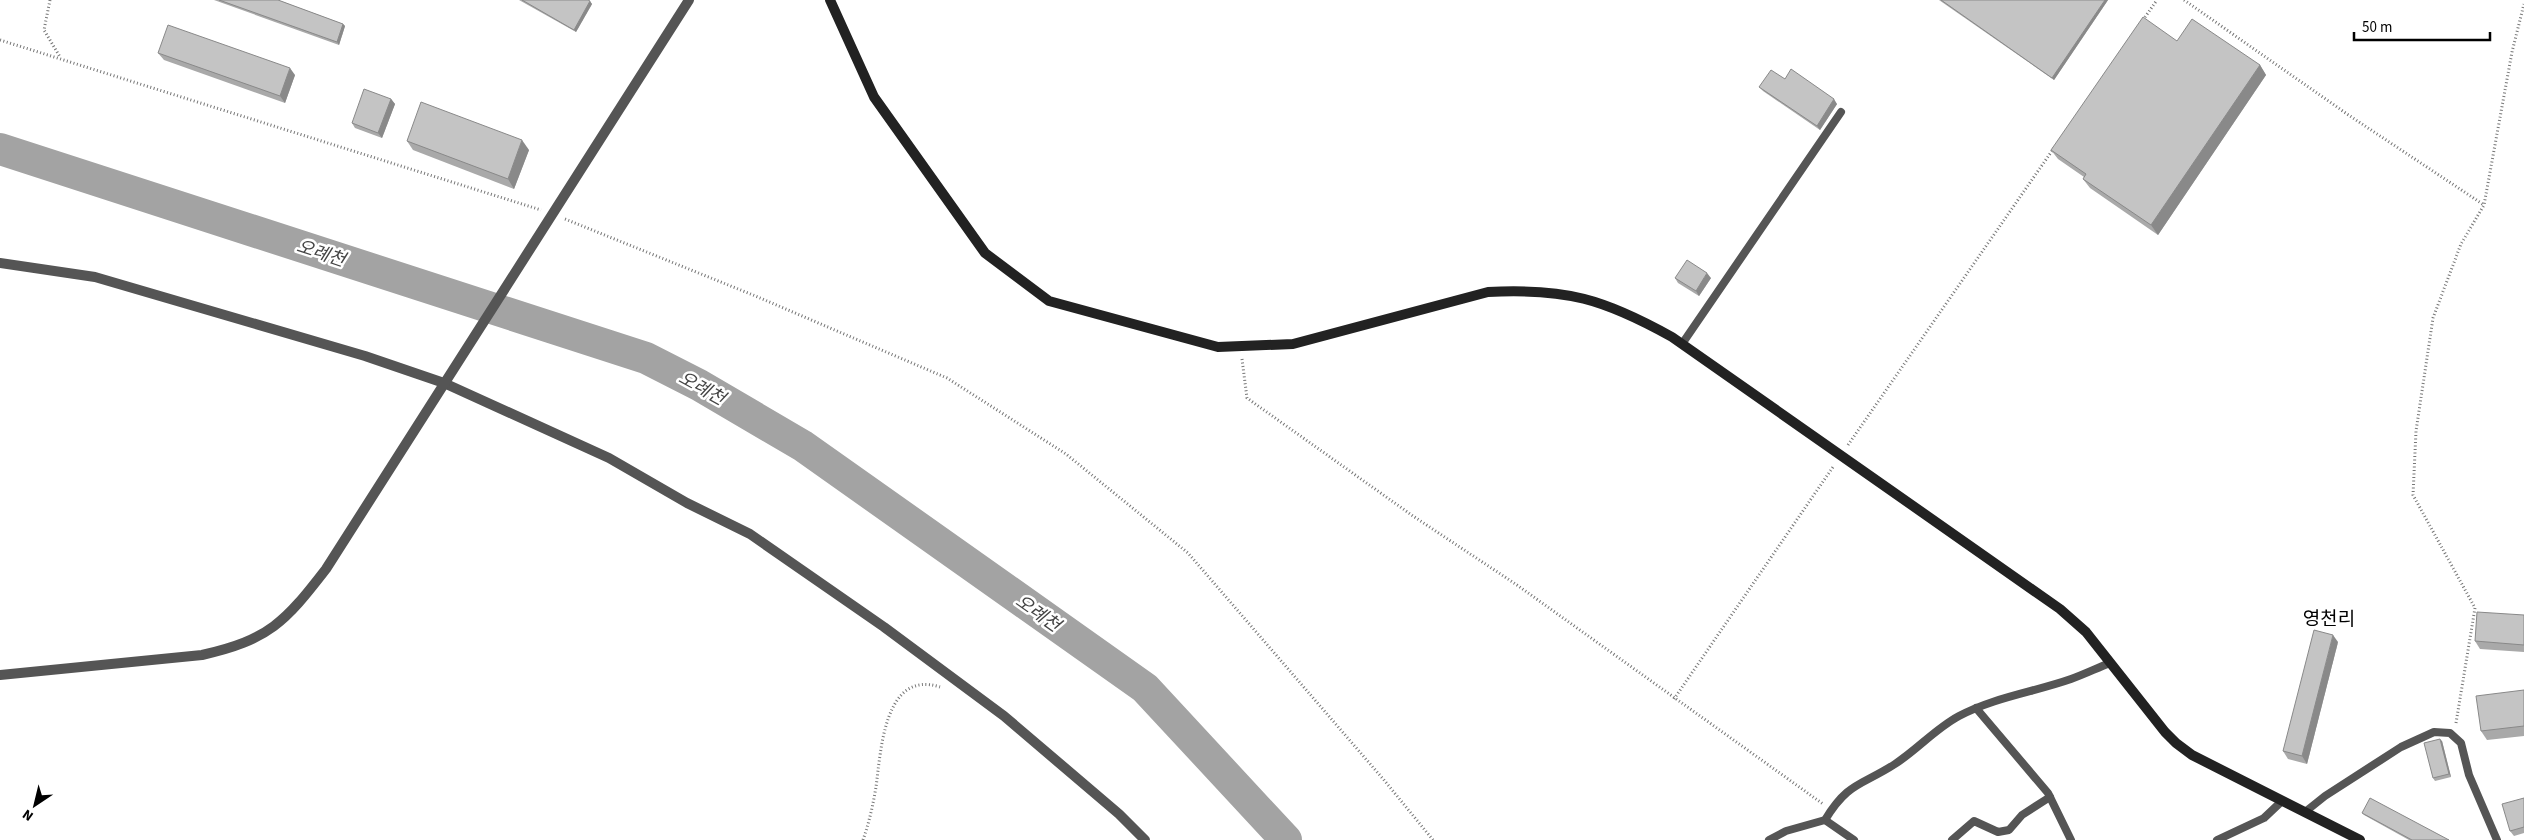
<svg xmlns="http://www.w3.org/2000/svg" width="2524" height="840" font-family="'Source Sans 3','Noto Sans KR',sans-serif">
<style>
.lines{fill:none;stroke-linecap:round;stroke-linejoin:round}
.river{stroke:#a3a3a3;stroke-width:32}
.path{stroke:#777;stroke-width:3;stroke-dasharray:1 2.5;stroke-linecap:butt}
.lane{stroke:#555;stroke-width:8}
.street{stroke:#555;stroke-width:10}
.secondary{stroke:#222;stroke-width:10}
.wall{fill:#a9a9a9}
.shaded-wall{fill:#898989}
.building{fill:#c4c4c4;stroke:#898989}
.labels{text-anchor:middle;stroke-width:5;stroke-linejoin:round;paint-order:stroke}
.water-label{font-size:18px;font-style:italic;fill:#444;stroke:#fff}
.quarter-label{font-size:19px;fill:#000;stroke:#fff}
</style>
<rect width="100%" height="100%" fill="#fff"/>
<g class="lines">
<polyline class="river" points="0,149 646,358 699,385 803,446 1145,688 1286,840"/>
<g class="path">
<polyline points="50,0 44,30 60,57"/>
<polyline points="2184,0 2347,114 2484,205"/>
<polyline points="2143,20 2157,0"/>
<polyline points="0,40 541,210"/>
<polyline points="565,219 753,295 947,378 1066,454 1188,553 1384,780 1433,840"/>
<polyline points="1242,359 1247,398 1413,516 1517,585 1823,804"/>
<polyline points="1848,445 2054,148"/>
<polyline points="1674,699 1833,467"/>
<polyline points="2456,723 2475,608 2413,495 2416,431 2433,318 2461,244 2484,205 2512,52 2524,4"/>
<path d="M863,840C869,823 873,805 876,787C881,751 884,669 940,687"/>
</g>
<g class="lane">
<polyline points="1682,344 1841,112"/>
<polyline points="1976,708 2048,793 2071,840"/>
<polyline points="2305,812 2325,796 2401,747 2434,732 2450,733 2461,743 2469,775 2497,840"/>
<polyline points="1825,820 1854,840"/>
<path d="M1769,840L1786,831L1825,820C1848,782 1861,786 1895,764C1918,749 1935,729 1959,716C1995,697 2034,692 2071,679C2085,674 2097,668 2110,663"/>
<polyline points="1952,840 1974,821 1998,832 2009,830 2022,815 2050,797"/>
<polyline points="2217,840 2264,818 2282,801"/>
</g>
<g class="street">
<polyline points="0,263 95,277 365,356 444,383 609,458 687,503 750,534 884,627 1004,716 1119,814 1145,840"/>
<path d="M0,675L202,655C269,640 285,622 326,569L689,0"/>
</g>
<path class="secondary" d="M830,0L874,97L985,253L1049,301L1218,347L1293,344L1488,292C1566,288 1604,299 1672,337L2060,609L2086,632L2165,732L2176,743L2192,755L2360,840"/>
</g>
<g class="wall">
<polygon points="214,0 278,0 343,24 345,26 339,45"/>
<polygon points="519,0 588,0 592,4 576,32"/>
<polygon points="1939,0 2108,0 2054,80"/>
<polygon points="2177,41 2260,65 2266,75 2158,235 2090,188 2083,179 2084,177 2058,159 2051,150"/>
<polygon points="158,53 295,75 285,103 164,60"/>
<polygon points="1785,79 1837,104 1820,130 1763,91 1759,87"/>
<polygon points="391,99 395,104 382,138 355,128 352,123"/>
<polygon points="407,141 529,150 514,189 413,150"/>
<polygon points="1675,278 1711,278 1699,296 1678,283"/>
<polygon points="2524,615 2524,652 2480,649 2475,641"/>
<polygon points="2338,642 2307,764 2288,759 2283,751"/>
<polygon points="2524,690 2524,736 2487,740 2481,731"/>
<polygon points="2442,741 2451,777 2435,781 2433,778"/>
<polygon points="2524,798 2524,833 2514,836 2510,831"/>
<polygon points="2362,813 2449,840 2409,840 2364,815"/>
</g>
<g class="shaded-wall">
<polygon points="2105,0 2108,0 2054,80 2052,78"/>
<polygon points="590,1 592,4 576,32 574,30"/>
<polygon points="343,24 345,26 339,45 337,42"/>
<polygon points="2260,65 2266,75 2158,235 2151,225"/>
<polygon points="290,68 295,75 285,103 280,96"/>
<polygon points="391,99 395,104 382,138 378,133"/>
<polygon points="1834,99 1837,104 1820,130 1817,126"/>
<polygon points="522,140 529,150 514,189 508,179"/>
<polygon points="1707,273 1711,278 1699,296 1696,291"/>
<polygon points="2333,635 2338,642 2307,764 2302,756"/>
<polygon points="2440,739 2442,741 2451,777 2449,774"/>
</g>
<g class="building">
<polygon points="219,0 278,0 343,24 337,42"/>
<polygon points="522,0 588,0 590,1 574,30"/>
<polygon points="1941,0 2105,0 2052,78"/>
<polygon points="2143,17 2177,41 2192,19 2260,65 2151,225 2083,179 2086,174 2051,150"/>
<polygon points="168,25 290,68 280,96 158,53"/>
<polygon points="1791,69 1834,99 1817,126 1759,87 1771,70 1785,79"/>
<polygon points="364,89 391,99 378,133 352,123"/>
<polygon points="421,102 522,140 508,179 407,141"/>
<polygon points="1687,260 1707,273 1696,291 1675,278"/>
<polygon points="2477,612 2524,615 2524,645 2475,641"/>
<polygon points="2314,630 2333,635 2302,756 2283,751"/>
<polygon points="2524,690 2524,726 2481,731 2476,696"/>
<polygon points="2440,739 2449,774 2433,778 2424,743"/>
<polygon points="2370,798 2449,840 2412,840 2362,813"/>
<polygon points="2524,798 2524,827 2510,831 2502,804"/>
</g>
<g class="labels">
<g class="water-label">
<text transform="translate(321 253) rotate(18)" y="6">오례천</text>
<text transform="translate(702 388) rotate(29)" y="6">오례천</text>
<text transform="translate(1038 613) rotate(35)" y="6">오례천</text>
</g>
<g class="quarter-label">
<text x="2329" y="625">영천리</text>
</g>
</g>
<g transform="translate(35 805) rotate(215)" stroke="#ffffff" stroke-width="4" paint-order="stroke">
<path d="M0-4L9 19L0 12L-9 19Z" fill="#000000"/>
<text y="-8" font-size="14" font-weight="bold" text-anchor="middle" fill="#000000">N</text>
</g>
<path d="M2354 32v8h136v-8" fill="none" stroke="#000000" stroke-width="2.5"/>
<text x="2362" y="32" font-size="15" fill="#000000" stroke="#ffffff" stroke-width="4" paint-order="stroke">50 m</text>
</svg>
